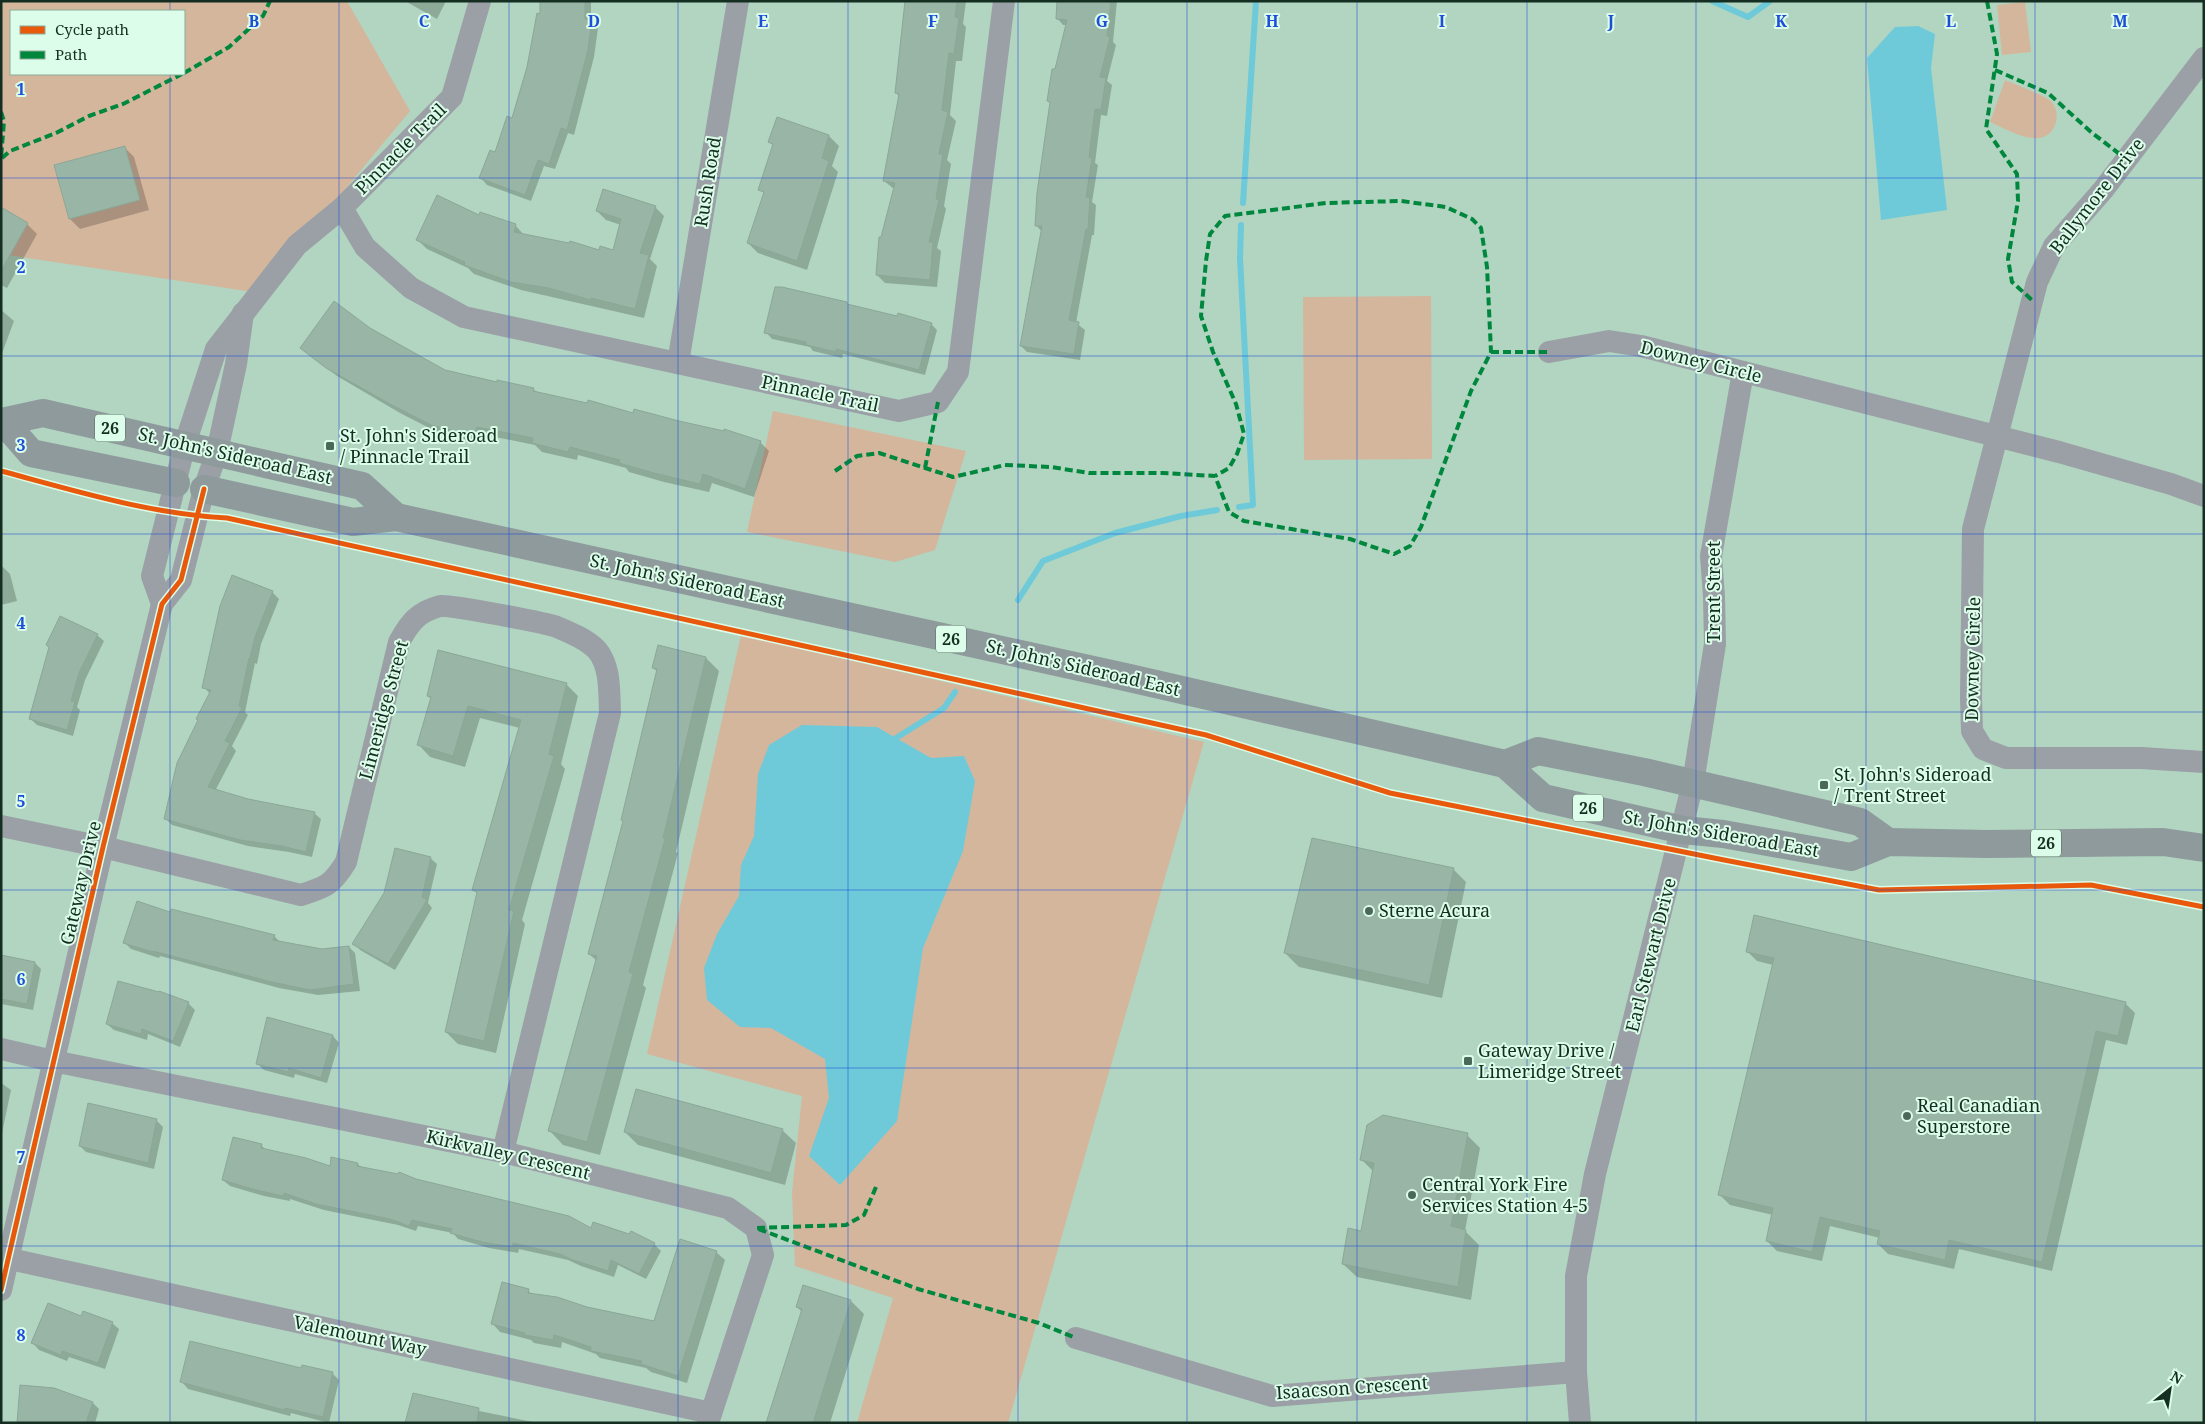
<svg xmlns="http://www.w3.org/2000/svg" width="2205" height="1424" font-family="'Noto Serif',serif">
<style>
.green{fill:#d4b69d;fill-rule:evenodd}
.water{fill:#6ecad9}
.shadow{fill:#0003}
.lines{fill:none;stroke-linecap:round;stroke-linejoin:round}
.stream{stroke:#6ecad9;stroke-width:6}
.building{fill:#99b5a5;stroke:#8ba797}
.minor{stroke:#9aa0a6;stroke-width:22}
.primary{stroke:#8f9a9d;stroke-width:28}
.quiet{stroke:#00873e;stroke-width:4;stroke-dasharray:8 4;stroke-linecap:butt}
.cycleway-casing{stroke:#dcfde9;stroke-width:8}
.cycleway{stroke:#e8590c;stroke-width:5}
.grid{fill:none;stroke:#1d4ed8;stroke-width:1;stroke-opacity:0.55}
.poi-dot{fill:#4b6959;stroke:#dcfde9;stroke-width:2}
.labels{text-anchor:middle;stroke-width:4;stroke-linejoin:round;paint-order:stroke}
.shield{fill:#dcfde9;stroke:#506d5d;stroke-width:1}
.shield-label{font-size:16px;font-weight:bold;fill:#142f21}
.street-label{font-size:18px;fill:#142f21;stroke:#dcfde9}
.poi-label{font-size:18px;fill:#142f21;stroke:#dcfde9;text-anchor:start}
.grid-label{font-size:16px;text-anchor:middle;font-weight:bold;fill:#1d4ed8;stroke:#dcfde9;stroke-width:4;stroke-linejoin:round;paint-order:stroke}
</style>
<rect width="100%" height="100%" fill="#b1d5c0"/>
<g class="green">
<path d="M1,1H347L410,111L259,293L1,254ZM11,11H184V74H11Z"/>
<polygon points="2025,2 2031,52 2002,55 1997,5"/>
<path d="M2005,80C2014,84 2046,96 2051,101C2056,107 2058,114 2056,122C2047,154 2008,130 1990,122Z"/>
<polygon points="1431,296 1432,459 1304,460 1303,297"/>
<polygon points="773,411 966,451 935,550 895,562 747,532"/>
<polygon points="741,635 1204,742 1008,1423 857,1423 893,1298 795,1266 792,1193 802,1096 647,1054"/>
</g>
<g class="water">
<polygon points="1918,26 1935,34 1931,68 1947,210 1881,220 1867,58 1895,27"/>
<polygon points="802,725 877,727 931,758 964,756 975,781 963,851 923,948 897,1121 840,1185 809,1156 829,1098 825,1059 771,1028 740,1027 707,1000 704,968 717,934 739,896 741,865 754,836 758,774 769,745"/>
</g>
<g class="shadow">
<polygon points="405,1 446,1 437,19"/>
<polygon points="541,1 591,1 591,21 598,28 594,57 574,135 568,133 555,169 544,166 531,201 487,185 481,178 513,120 529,68 541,15"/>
<polygon points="907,1 966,1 963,24 966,27 962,61 956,61 950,115 956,121 947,160 951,164 944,206 946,209 937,248 941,251 937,287 885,283 877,275 882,239 894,189 884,181 900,97 896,93"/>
<polygon points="1059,1 1117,1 1113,42 1116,45 1107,81 1112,85 1107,116 1101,115 1095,163 1098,165 1092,202 1096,205 1094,235 1092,235 1076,323 1085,330 1080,360 1027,352 1021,346 1042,232 1036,225 1051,103 1048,101 1067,25 1063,25 1057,18"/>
<polygon points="777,118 829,136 839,146 832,166 838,172 807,270 758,253 748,243 765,194 760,189 774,146 769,142"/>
<polygon points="124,147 134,157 149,210 80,229 70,219"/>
<polygon points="655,207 664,216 650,259 657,266 644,318 521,290 474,274 468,268 427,249 418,240 480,217 515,225 524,235 600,251 614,252 621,225 606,220 597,211"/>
<polygon points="1,210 27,224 37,234 7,288 1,285"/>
<polygon points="1,310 14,321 1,356"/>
<polygon points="898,317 931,324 937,330 925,375 843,354 842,358 813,351 810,347 772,339 766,332"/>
<polygon points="370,329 445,371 498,384 533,389 538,393 760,442 769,451 754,497 712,483 709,492 664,482 629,472 626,468 578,455 577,460 542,452 535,445 485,435 483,444 441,434 400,413 337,376 301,348"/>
<polygon points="3,567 10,574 17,601 1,605 1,568"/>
<polygon points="272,592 279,599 261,644 257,664 255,663 245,712 248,715 232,746 236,751 215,791 248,800 314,813 321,819 312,857 289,852 248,846 172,825 166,819 210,694 204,687"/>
<polygon points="97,635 104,641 85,680 77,707 80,710 73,736 37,725 31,719 50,648 47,645"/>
<polygon points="706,658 719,671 676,852 678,853 643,985 646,988 600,1155 563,1145 550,1131 597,961 589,954 624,821 658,672 653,668"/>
<polygon points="566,684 578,696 561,764 565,769 522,920 525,924 496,1053 458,1044 446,1032 478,894 474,890 520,728 480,718 465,767 430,757 418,744 431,699 428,696"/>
<polygon points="430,858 437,864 428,903 432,908 395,970 360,950 354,943 385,894"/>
<polygon points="1453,869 1466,882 1442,998 1299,967 1285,953"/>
<polygon points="274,936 280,942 322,950 349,947 355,953 360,991 318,995 279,988 160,956 159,958 131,949 125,943"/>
<polygon points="1747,951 2125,1003 2135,1013 2127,1045 2106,1040 2052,1271 1959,1249 1954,1269 1888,1254 1878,1244 1880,1238 1830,1226 1822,1261 1777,1251 1767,1241 1773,1215 1730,1205 1720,1195 1773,965 1757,961"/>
<polygon points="1,956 35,963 41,969 33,1010 1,1004"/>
<polygon points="188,1003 195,1010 180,1047 148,1034 147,1040 114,1030 107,1024"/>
<polygon points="268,1019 333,1036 339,1043 327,1083 295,1074 294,1078 264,1070 257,1063"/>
<polygon points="1,1083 11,1090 2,1133 1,1133"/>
<polygon points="89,1104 157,1121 163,1127 154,1169 86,1152 80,1146"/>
<polygon points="782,1130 796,1143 785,1185 638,1145 625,1132"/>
<polygon points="1467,1135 1480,1148 1465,1231 1479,1245 1471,1300 1357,1277 1343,1264 1362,1232 1374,1172 1362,1160"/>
<polygon points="261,1145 267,1151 331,1168 358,1164 362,1169 416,1180 592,1230 654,1244 661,1251 646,1279 618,1265 614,1277 581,1266 568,1260 519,1249 518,1253 489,1248 458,1239 453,1233 418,1226 416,1231 398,1225 324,1210 290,1199 290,1201 264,1196 230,1186 223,1180"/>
<polygon points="716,1252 725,1260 687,1383 651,1372 646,1368 600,1358 596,1354 562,1342 561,1348 534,1343 531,1340 500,1332 492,1323 528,1290 532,1295 655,1322"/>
<polygon points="851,1301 864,1314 830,1423 768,1423 802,1312 797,1307"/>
<polygon points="82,1318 112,1323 119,1329 105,1369 69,1357 67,1361 39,1350 33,1343"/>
<polygon points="302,1369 332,1373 339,1380 329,1423 291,1413 290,1416 188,1389 182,1382"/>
<polygon points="414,1394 479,1411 538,1423 407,1423"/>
<polygon points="93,1403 99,1409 95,1423 18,1423"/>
</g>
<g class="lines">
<g class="stream">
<polyline points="1712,1 1748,17 1770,1"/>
<polyline points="1243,203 1256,1"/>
<polyline points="1239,507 1253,505 1240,258 1241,225"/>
<polyline points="1018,600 1043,561 1115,533 1181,516 1217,510"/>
<polyline points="896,738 944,708 955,692"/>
</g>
</g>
<g class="building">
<polygon points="540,1 585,1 585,19 592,20 588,50 567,130 561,128 549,164 538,160 525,195 479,178 490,150 495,152 507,116 512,118 527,67 537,13 540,14"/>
<polygon points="905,1 957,1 955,17 959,18 954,54 949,53 942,110 948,112 939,154 943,154 936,199 939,200 929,242 933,242 930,280 876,275 879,237 881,237 895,183 883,181 899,94 895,93"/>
<polygon points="1057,1 1111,1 1107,36 1110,37 1100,77 1106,78 1101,110 1095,109 1089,157 1092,158 1086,197 1090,198 1088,229 1086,229 1069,320 1079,322 1074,354 1020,346 1042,226 1035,226 1037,193 1050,102 1047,101 1052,69 1055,69 1067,20 1056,19"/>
<polygon points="777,117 829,135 822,158 829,161 797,261 747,243 764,192 758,190 773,144 768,142"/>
<polygon points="125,146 140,200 69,219 54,165"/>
<polygon points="603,189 656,206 640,253 649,255 635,309 591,298 591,300 549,288 511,282 464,265 465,262 416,240 437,195 479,215 480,212 516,224 514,232 569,243 570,241 599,250 600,246 613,250 621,219 596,211"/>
<polygon points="1,207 28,223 1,271"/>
<polygon points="775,287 782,287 847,302 847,304 897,316 898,313 932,323 919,370 836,349 836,352 806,345 806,342 764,333"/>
<polygon points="334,301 370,328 445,370 497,382 497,380 534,388 533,391 587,403 588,400 633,413 634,409 679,421 724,431 724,429 761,441 745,489 703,474 700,484 654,473 619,463 620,460 570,447 568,452 532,443 533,438 477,427 474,436 431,425 390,404 326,368 300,348"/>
<polygon points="232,575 273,591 255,637 250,658 249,658 239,706 242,708 225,741 230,743 208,787 248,799 315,812 306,852 282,846 240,840 164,819 177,763 198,720 196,719 211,690 202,688 220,606"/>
<polygon points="60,616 98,634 79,673 71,701 75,702 67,730 29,719 49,647 46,645"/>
<polygon points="658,645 706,657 663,838 665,839 629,972 633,974 587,1142 548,1131 597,956 588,954 623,821 621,820 657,669 652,668"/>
<polygon points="438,650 567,683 549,754 554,756 509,910 514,911 484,1041 445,1032 477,892 472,890 521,720 468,706 453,756 417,745 431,697 427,696"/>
<polygon points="1312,838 1454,868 1429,985 1284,953"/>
<polygon points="395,848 431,857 422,897 427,900 388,964 352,944 384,893"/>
<polygon points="137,901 170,912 171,909 275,935 273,940 322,949 349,946 354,984 310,990 272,982 153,951 153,952 123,943"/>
<polygon points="1754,915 2126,1002 2118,1036 2096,1031 2042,1262 1949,1240 1945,1260 1877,1244 1880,1231 1820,1217 1812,1252 1766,1241 1773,1208 1718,1195 1774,958 1746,952"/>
<polygon points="1,955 35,962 27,1004 1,999"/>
<polygon points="118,981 159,992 159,991 189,1002 173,1041 142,1029 141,1034 106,1024"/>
<polygon points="267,1017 333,1035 321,1078 289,1068 288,1072 256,1064"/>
<polygon points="636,1089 783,1129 771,1173 624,1132"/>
<polygon points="88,1103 157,1119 148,1163 79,1146"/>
<polygon points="1383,1115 1468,1133 1451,1226 1466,1230 1458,1287 1342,1264 1348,1228 1361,1231 1374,1163 1360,1160 1367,1125"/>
<polygon points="233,1137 262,1144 261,1148 306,1158 330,1166 331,1157 358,1163 357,1166 398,1174 399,1172 416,1179 569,1216 591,1228 593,1222 629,1234 631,1231 655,1243 639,1274 611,1260 608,1271 573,1260 560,1254 513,1243 512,1247 482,1242 450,1233 452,1229 412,1220 409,1226 390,1219 316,1204 284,1193 283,1196 256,1190 222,1180"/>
<polygon points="680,1239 717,1251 678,1376 641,1364 642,1361 591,1351 591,1347 554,1335 553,1340 525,1335 525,1333 491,1324 502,1282 529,1289 528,1293 557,1297 587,1307 654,1321"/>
<polygon points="803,1285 851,1300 813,1423 766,1423 802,1309 796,1307"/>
<polygon points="48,1303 81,1316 83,1311 113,1322 98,1363 62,1351 61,1355 31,1343"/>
<polygon points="190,1341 301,1368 302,1365 333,1372 323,1417 285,1408 284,1410 180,1382"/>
<polygon points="20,1385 54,1388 93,1402 86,1423 17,1423"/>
<polygon points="413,1393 479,1408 477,1423 405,1423"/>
</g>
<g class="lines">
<g class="minor">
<polyline points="480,1 452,97 342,208 365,247 411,288 464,317 899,411 938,402 958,372 1004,1"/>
<polyline points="2204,58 2103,190 2054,246 2037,282 1973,529 1971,698 1972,731 1983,749 2006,758 2141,758 2204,762"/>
<polyline points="1549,352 1609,341 1641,346 2059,452 2171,484 2204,496"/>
<polyline points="678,363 738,1"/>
<polyline points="162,604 152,576 185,444 216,349 297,245 342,208"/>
<path d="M1,826L103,847L301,895C326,887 332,885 346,862L399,642C410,622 418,612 440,606C447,604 547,623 557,627C571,633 586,639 597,650C611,667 609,692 610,713L503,1152"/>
<polyline points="1,1049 53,1061 503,1152 728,1208 756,1228 763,1255 708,1423"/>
<polyline points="1,1257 711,1413"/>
<polyline points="1,1290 103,847 162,604 181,580 204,489 217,452 236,364 243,313"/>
<polyline points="1076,1338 1272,1396 1576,1372"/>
<polyline points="1580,1423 1576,1372 1576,1276 1595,1174 1693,783 1715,644 1714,597 1711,556 1743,372"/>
</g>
<g class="primary">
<polyline points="1,422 43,413 362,486 396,517"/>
<polyline points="4,422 31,453 176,483"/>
<polyline points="204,489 353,522 396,517 1125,677 1505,764 1543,798 1683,830 1723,834 1851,857 1888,842 1987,844 2163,842 2204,848"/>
<polyline points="1505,764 1538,751 1644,772 1860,822 1888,842"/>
</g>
<g class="quiet">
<polyline points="1987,1 1997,54 1986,129 2017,174 2018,201 2008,259 2012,282 2032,300"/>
<polyline points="1995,70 2048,93 2091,132 2126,159"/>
<polyline points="184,73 229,47 263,16 270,1"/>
<polyline points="1,112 4,121 1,159"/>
<polyline points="2,158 10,151 56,133 89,116 123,104 182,74"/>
<polyline points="1491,352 1549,352"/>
<polyline points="925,468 938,402"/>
<polyline points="835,471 857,456 879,453 953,477 1005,465 1051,467 1089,473 1163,473 1215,476 1229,512 1244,521 1350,539 1394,554 1410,546 1421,527 1471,391 1491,352 1487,267 1481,228 1472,219 1446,207 1401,201 1326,203 1225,216 1210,234 1206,261 1201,316 1213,352 1236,404 1244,434 1237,454 1229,468 1215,476"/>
<polyline points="876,1187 864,1215 846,1225 756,1228 918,1289 1039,1323 1076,1338"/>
</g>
<defs>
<g id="cycleway">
<path d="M1,471C76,491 150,514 227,518L1206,735L1390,793L1719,859L1879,890L2091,885L2204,907"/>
<polyline points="1,1290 103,847 162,604 181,580 204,489"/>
</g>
</defs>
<use href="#cycleway" class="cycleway-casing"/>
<use href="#cycleway" class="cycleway"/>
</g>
<path class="grid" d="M170,1V11M339,1V1423M509,1V1423M678,1V1423M848,1V1423M1018,1V1423M1187,1V1423M1357,1V1423M1527,1V1423M1696,1V1423M1866,1V1423M2035,1V1423M170,74V1423M1,178H2204M1,356H2204M1,534H2204M1,712H2204M1,890H2204M1,1068H2204M1,1246H2204"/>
<g class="poi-dot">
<rect x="325" y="441" width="10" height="10" rx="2.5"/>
<rect x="1819" y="780" width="10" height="10" rx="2.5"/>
<circle cx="1369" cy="911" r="5"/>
<rect x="1463" y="1056" width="10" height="10" rx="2.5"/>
<circle cx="1907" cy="1116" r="5"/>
<circle cx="1412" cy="1195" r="5"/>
</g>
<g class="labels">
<g class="shield">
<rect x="95" y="414.5" width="30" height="27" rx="4"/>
<rect x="936" y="625.5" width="30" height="27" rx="4"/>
<rect x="1573" y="794.5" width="30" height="27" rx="4"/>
<rect x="2031" y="829.5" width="30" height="27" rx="4"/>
</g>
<g class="shield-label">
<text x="110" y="434">26</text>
<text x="951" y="645">26</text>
<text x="1588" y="814">26</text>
<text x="2046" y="849">26</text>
</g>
<g class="street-label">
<text transform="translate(401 149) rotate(-45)" y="6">Pinnacle Trail</text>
<text transform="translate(708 182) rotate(-81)" y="6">Rush Road</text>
<text transform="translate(2097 196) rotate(-52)" y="6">Ballymore Drive</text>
<text transform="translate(1701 362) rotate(14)" y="6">Downey Circle</text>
<text transform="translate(820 394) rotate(12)" y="6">Pinnacle Trail</text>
<text transform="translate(235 456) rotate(13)" y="6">St. John's Sideroad East</text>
<text transform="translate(687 581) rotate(12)" y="6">St. John's Sideroad East</text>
<text transform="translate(1714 592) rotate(-90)" y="6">Trent Street</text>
<text transform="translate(1973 659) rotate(-89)" y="6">Downey Circle</text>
<text transform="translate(1083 668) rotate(13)" y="6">St. John's Sideroad East</text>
<text transform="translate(384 710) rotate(-75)" y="6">Limeridge Street</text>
<text transform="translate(1721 834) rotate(10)" y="6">St. John's Sideroad East</text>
<text transform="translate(81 883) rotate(-77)" y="6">Gateway Drive</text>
<text transform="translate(1651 955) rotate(-76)" y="6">Earl Stewart Drive</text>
<text transform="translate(508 1155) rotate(13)" y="6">Kirkvalley Crescent</text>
<text transform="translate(360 1336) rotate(12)" y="6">Valemount Way</text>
<text transform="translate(1352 1388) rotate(-4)" y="6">Isaacson Crescent</text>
</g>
<g class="poi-label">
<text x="340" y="442">St. John's Sideroad<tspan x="340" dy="21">/ Pinnacle Trail</tspan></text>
<text x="1834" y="781">St. John's Sideroad<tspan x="1834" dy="21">/ Trent Street</tspan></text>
<text x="1379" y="917">Sterne Acura</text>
<text x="1478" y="1057">Gateway Drive /<tspan x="1478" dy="21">Limeridge Street</tspan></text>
<text x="1917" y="1112">Real Canadian<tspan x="1917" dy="21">Superstore</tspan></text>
<text x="1422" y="1191">Central York Fire<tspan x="1422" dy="21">Services Station 4-5</tspan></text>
</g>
</g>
<g class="grid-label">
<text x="254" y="27">B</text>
<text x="424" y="27">C</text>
<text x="594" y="27">D</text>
<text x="763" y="27">E</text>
<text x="933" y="27">F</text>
<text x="1102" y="27">G</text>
<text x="1272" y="27">H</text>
<text x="1442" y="27">I</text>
<text x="1611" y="27">J</text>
<text x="1781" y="27">K</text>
<text x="1951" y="27">L</text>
<text x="2120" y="27">M</text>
<text x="21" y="95">1</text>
<text x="21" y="273">2</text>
<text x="21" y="451">3</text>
<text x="21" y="629">4</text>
<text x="21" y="807">5</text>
<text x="21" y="985">6</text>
<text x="21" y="1163">7</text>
<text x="21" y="1341">8</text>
</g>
<rect width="2205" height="1424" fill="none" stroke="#142f21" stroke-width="5"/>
<rect x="10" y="10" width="175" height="65" fill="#dcfde9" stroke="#8cab99"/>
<rect x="20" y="26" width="25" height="8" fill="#e8590c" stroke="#8cab99"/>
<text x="55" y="35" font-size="15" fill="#142f21">Cycle path</text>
<rect x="20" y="51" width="25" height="8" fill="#00873e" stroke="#8cab99"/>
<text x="55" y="60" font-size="15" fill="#142f21">Path</text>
<g transform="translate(2170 1389) rotate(30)" stroke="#dcfde9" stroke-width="4" paint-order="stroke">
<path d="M0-4L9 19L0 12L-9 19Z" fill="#142f21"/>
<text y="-8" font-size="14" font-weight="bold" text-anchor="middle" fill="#142f21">N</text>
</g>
</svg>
